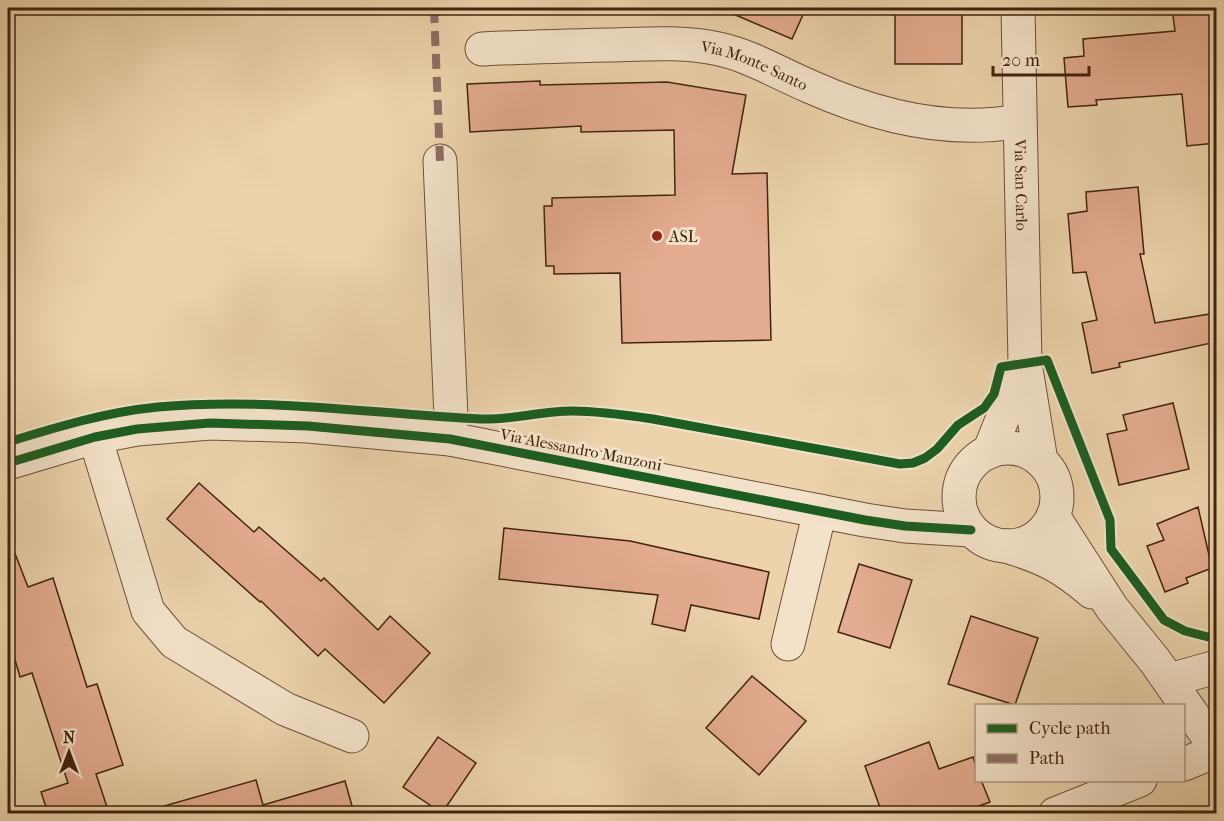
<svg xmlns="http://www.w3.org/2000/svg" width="1224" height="821" font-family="'IM FELL French Canon',serif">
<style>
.building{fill:#e4ac90;stroke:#41240d;stroke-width:1.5}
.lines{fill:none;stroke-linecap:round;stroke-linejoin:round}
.minor-casing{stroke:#6c5035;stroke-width:35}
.path{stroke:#41240d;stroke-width:4;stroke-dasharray:4.5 3;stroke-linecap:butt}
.minor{stroke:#f3e2c9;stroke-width:33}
.quiet{stroke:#8d6e63;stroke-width:8;stroke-dasharray:15 8;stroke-linecap:butt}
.cycleway-casing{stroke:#f3e2c9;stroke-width:13}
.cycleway{stroke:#1b5e20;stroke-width:9}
.poi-dot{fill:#8f2418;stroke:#f3e2c9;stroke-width:2}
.labels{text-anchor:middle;stroke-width:6;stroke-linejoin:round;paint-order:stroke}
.street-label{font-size:16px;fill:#41240d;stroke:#f3e2c9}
.poi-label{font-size:16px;fill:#41240d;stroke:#f3e2c9;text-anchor:start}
</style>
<rect width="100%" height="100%" fill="#ecd3ac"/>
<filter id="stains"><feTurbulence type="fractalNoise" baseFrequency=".00333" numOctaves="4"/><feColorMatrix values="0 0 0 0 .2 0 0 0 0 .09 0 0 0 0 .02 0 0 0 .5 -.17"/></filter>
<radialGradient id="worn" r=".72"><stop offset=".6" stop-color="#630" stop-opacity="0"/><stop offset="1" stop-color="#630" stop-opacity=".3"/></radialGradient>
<g class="building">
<polygon points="719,8 806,8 792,39"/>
<rect x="895" y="8" width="67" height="56"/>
<polygon points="1172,8 1216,8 1216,143 1187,146 1182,94 1096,100 1097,105 1068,107 1064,58 1084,56 1083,39 1175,31"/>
<polygon points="540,81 540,85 667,82 746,95 732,174 767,173 771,340 622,343 620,273 554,274 554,266 546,266 544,206 552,206 552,198 675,195 674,130 581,132 581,126 470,132 467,84"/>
<polygon points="1138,187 1144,254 1140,254 1155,323 1216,313 1216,342 1119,363 1120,367 1092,373 1082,323 1097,320 1086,272 1073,273 1068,214 1087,211 1086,192"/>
<polygon points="1173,403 1189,469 1119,485 1107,434 1127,430 1123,415"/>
<polygon points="199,483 254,532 259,527 321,581 324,578 378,630 390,616 430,653 384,703 325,649 318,656 261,601 260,602 167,519"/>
<polygon points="1198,507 1212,568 1186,578 1188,583 1165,592 1147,546 1164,540 1157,524"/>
<polygon points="504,528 630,541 769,572 759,619 691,605 685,631 652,624 658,595 499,579"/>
<polygon points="9,538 28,587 53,578 87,687 97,684 123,765 96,774 109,813 48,813 41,792 68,783 32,673 20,677 8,636"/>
<polygon points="859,564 912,580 890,648 838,632"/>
<polygon points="971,616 1038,638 1015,705 948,684"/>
<polygon points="752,676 806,721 759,775 706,728"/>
<polygon points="438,737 476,763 442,813 403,787"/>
<polygon points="929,742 939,769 973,757 976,767 976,780 981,780 990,802 959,813 882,813 865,766"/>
<polygon points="256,780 263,805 345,781 354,813 165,813 164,806"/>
</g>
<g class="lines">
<defs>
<g id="minor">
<path id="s1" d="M1018,8L1025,363L1041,461"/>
<path id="s2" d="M482,49C525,47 567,46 610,45C646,44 683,41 719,49C751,56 780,74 811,87C876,116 948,134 1019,121"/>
<polyline points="440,161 451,417 450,439"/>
<polyline points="95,437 148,611 174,642 285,709 352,736"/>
<circle cx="1008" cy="497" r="49"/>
<polyline points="989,452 1025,363"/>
<polyline points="8,463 95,437 137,429 210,423 308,426 450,439 865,520 905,526 971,530"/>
<polyline points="1053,516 1112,608 1155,661 1216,748"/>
<path d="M1006,546C1045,558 1061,566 1092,592"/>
<polyline points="788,644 820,511"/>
<polyline points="1170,680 1216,667"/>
<polyline points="1184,764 1216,751"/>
<polyline points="1055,814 1140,780"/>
</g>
</defs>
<use href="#minor" class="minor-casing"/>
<g class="path">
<polyline points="1069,416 1110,520 1111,545"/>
<path d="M516,417L570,411L612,413L900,464C940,459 938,437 967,419"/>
<polyline points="1168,622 1185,631 1203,635"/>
</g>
<use href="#minor" class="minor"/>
<polyline class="quiet" points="434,8 440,161"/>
<defs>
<g id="cycleway">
<path d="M8,442C57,427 106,412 158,407C267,397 373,414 481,419C512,420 542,411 572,411C599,411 626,415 653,419L900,464L913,463L925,458L937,449L958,425L984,408L994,394L1001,367L1047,360L1110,520L1111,549L1164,620L1185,631L1216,639"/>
<polyline points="8,463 95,437 137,429 210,423 308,426 450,439 865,520 905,526 971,530"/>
</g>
</defs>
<use href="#cycleway" class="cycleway-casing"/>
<use href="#cycleway" class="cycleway"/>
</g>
<circle class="poi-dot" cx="657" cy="236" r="6"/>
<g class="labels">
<g class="street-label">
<text dy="6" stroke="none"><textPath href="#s2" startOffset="276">Via Monte Santo</textPath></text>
<text dy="6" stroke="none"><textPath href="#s1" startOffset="177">Via San Carlo</textPath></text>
<text transform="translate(581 449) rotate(11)" y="6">Via Alessandro Manzoni</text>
</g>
<g class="poi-label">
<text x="669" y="242">ASL</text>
</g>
</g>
<rect width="1224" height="821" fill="none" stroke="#ecd3ac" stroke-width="30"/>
<rect x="9" y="9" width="1206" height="803" fill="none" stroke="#41240d" stroke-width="3"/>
<rect x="15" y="15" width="1194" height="791" fill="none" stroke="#41240d" stroke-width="1.5"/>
<rect x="975" y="704" width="210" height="78" fill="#f3e2c9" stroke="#ac967e" stroke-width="1.5"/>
<rect x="987" y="724" width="30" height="9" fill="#1b5e20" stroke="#ac967e" stroke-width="1.5"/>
<text x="1029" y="734" font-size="18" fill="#41240d">Cycle path</text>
<rect x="987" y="754" width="30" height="9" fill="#8d6e63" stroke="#ac967e" stroke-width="1.5"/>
<text x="1029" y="764" font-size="18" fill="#41240d">Path</text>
<g transform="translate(69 752)" stroke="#f3e2c9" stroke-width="4.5" paint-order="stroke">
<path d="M0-4.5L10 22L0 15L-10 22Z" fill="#41240d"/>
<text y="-9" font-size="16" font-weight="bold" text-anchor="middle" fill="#41240d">N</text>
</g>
<path d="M993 66v9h96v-9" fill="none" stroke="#41240d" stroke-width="3"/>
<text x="1002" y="66" font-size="18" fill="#41240d" stroke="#f3e2c9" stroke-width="4.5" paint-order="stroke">20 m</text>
<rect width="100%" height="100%" filter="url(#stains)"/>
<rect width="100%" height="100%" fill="url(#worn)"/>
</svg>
